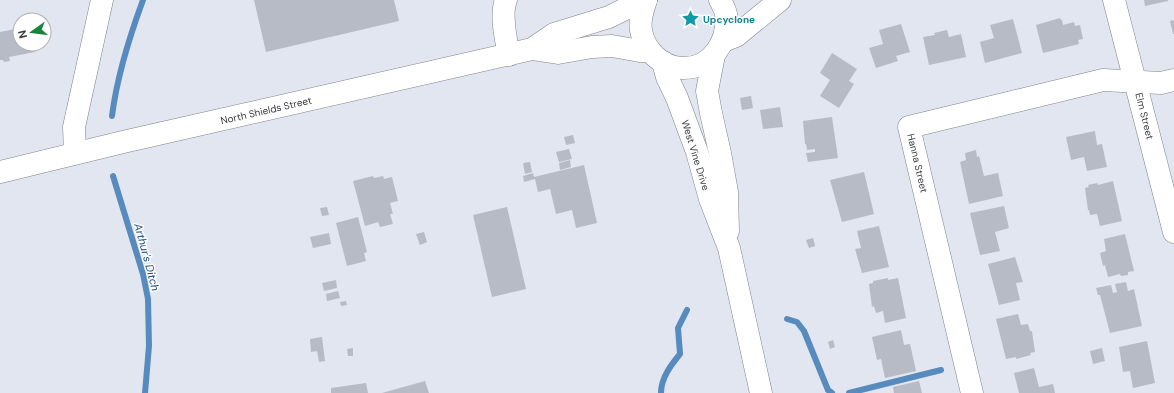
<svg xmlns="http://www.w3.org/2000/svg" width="1174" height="393" font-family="'DM Sans',sans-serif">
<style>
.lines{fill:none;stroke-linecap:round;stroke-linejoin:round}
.stream{stroke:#578bbe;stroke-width:6}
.building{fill:#b7bbc5}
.minor-casing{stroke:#7e838c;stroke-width:23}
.major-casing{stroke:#7e838c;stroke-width:23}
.minor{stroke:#fff;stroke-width:22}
.major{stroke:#fff;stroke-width:22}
.labels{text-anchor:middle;stroke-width:3;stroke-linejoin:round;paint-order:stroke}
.culture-label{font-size:10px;font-weight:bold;fill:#0d838f;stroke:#fff;text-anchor:start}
.street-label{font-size:10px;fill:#393b3f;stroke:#fff}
.water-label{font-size:11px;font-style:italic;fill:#1a4e7c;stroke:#fff}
</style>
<rect width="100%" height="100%" fill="#e1e6f0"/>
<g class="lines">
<g class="stream">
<path d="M112,116C117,76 129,38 143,0"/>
<polyline points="113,176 143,274 148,299 149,346 145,393"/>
<polyline points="787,319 797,322 804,331 828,390 832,393"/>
<path d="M661,393C661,378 671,365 680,354L678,328L687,310"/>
<polyline points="849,393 941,370"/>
</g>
</g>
<g class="building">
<polygon points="254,0 394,0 399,21 266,52"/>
<polygon points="1144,0 1168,0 1168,1 1145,6"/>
<polygon points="1060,18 1061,20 1062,20 1063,25 1074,22 1075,26 1080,25 1083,39 1078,40 1079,44 1043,53 1036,25"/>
<polygon points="1013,19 1022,53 985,63 980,42 994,38 990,25"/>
<polygon points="1174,20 1174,34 1173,34 1170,21"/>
<polygon points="901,24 910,52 896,56 898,61 876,68 869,48 883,44 879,30"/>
<polygon points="20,28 20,44 34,44 35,52 9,57 10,61 4,62 3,60 0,60 0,32"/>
<polygon points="947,30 949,37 961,34 966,57 929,65 923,37 935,35 934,33"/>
<polygon points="832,53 857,69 849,81 854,84 839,108 820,96 830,80 820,73"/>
<polygon points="751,96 753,108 742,110 740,98"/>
<polygon points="780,107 783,127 763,129 760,110"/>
<polygon points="832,117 838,158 808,162 806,153 815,152 815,149 807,150 806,144 805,144 803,121"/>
<polygon points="1095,131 1097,145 1102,144 1107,167 1087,171 1084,157 1071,160 1066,137"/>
<polygon points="573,135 575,143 566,145 564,137"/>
<polygon points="569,149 572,159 559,162 556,152"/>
<polygon points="976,150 977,157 979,156 984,176 998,173 1003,196 969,204 960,162 966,160 965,153"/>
<polygon points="570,160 571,167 560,170 559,163"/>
<polygon points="530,162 532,172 525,174 523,163"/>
<polygon points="584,165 597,223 576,228 572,210 556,214 550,189 538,192 535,179 524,182 523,176 533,173 534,177"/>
<polygon points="864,172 874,214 842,222 830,180"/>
<polygon points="373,176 374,178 383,176 384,179 392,177 398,201 390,203 393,214 390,214 393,224 380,227 378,222 365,226 353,181"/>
<polygon points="1113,181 1122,221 1100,226 1097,214 1090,215 1089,210 1088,210 1085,188 1089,187 1088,185 1097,183 1098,185"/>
<polygon points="1004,206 1009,228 995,232 1000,251 980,255 970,213"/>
<polygon points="327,207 329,215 322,216 320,208"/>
<polygon points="507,207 526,289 492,297 473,215"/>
<polygon points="358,217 367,252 364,253 366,261 347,266 336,223"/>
<polygon points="879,226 889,267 862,273 855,249 861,248 857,231"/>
<polygon points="424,232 427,242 420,245 416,234"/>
<polygon points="329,233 331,244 313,248 310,237"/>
<polygon points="1125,234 1134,271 1128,272 1128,275 1121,276 1120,274 1108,277 1105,265 1103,266 1100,253 1106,251 1104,239"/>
<polygon points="813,238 815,246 809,248 806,240"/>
<polygon points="1015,257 1023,282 1016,283 1020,300 999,305 988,264"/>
<polygon points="888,278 888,280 898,278 906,318 885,323 883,311 876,313 874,306 872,307 869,284 873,283 873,281"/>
<polygon points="336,280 337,288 324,291 322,283"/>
<polygon points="1126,282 1128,291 1134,289 1142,326 1110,333 1100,295 1098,295 1096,288 1111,285 1113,293 1117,292 1115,284"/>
<polygon points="338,291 340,298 327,301 326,294"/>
<polygon points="346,301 347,305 341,306 340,302"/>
<polygon points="1018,314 1021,325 1028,324 1030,331 1032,331 1035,352 1030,353 1031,355 1016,359 1016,357 1006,359 996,319"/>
<polygon points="901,330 904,345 910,344 916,371 885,378 881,359 877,360 872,337"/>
<polygon points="322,337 325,361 319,362 317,351 311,352 310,339"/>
<polygon points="833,340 835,347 830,349 828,342"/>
<polygon points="1147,341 1155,383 1133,388 1130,371 1123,372 1119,347"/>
<polygon points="353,348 353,356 348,356 347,349"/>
<polygon points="1102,348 1105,361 1093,364 1090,351"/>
<polygon points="1034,368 1039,387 1053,384 1055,393 1019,393 1014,373"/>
<polygon points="425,381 429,393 382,393"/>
<polygon points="919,381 922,393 894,393 893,387"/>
<polygon points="366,383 368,393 331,393 331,388"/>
</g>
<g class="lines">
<defs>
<g id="minor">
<path d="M506,0C500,14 506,40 509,55"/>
<polyline points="1114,0 1174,232"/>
<polyline points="714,55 707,91 711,113 720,153 727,192 728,231"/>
<polyline points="663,62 667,77 677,98 697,152 710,199 729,248 761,393"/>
<polyline points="75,153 74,127 102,0"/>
<polyline points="972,393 909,127 1103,80 1161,83 1174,80"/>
</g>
<g id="major">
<path d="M646,0C643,10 639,19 641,30C644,50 661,67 682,68C712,69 729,41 726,14C725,9 722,4 720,0"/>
<polyline points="723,41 736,36 780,0"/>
<polyline points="532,49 554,34 609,17 635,4 646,0"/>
<polyline points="0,172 123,142 532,49 558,53 592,47 612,46 640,51 649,51"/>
</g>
</defs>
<use href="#minor" class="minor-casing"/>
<use href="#major" class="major-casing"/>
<use href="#minor" class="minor"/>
<use href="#major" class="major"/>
</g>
<defs>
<symbol id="sight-bare" viewBox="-9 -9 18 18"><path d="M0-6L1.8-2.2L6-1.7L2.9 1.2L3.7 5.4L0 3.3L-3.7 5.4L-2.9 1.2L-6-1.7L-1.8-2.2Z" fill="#0f9aa8" stroke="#fff" stroke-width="2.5" paint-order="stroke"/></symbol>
</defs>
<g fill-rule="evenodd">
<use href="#sight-bare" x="678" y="6" width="25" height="25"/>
</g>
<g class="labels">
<g class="culture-label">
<text x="703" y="23">Upcyclone</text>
</g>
<g class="street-label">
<text transform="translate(266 110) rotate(-13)" y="4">North Shields Street</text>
<text transform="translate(1145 116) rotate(76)" y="4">Elm Street</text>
<text transform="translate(696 155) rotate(73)" y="4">West Vine Drive</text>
<text transform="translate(918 163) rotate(77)" y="4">Hanna Street</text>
</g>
<g class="water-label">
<text transform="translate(147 257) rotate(75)" y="4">Arthur's Ditch</text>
</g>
</g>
<g transform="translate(32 32) rotate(256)"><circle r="19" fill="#ffffff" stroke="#b0b1b2"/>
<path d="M0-3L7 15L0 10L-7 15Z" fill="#15853d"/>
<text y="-6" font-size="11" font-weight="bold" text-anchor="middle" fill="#393b3f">N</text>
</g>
</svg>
